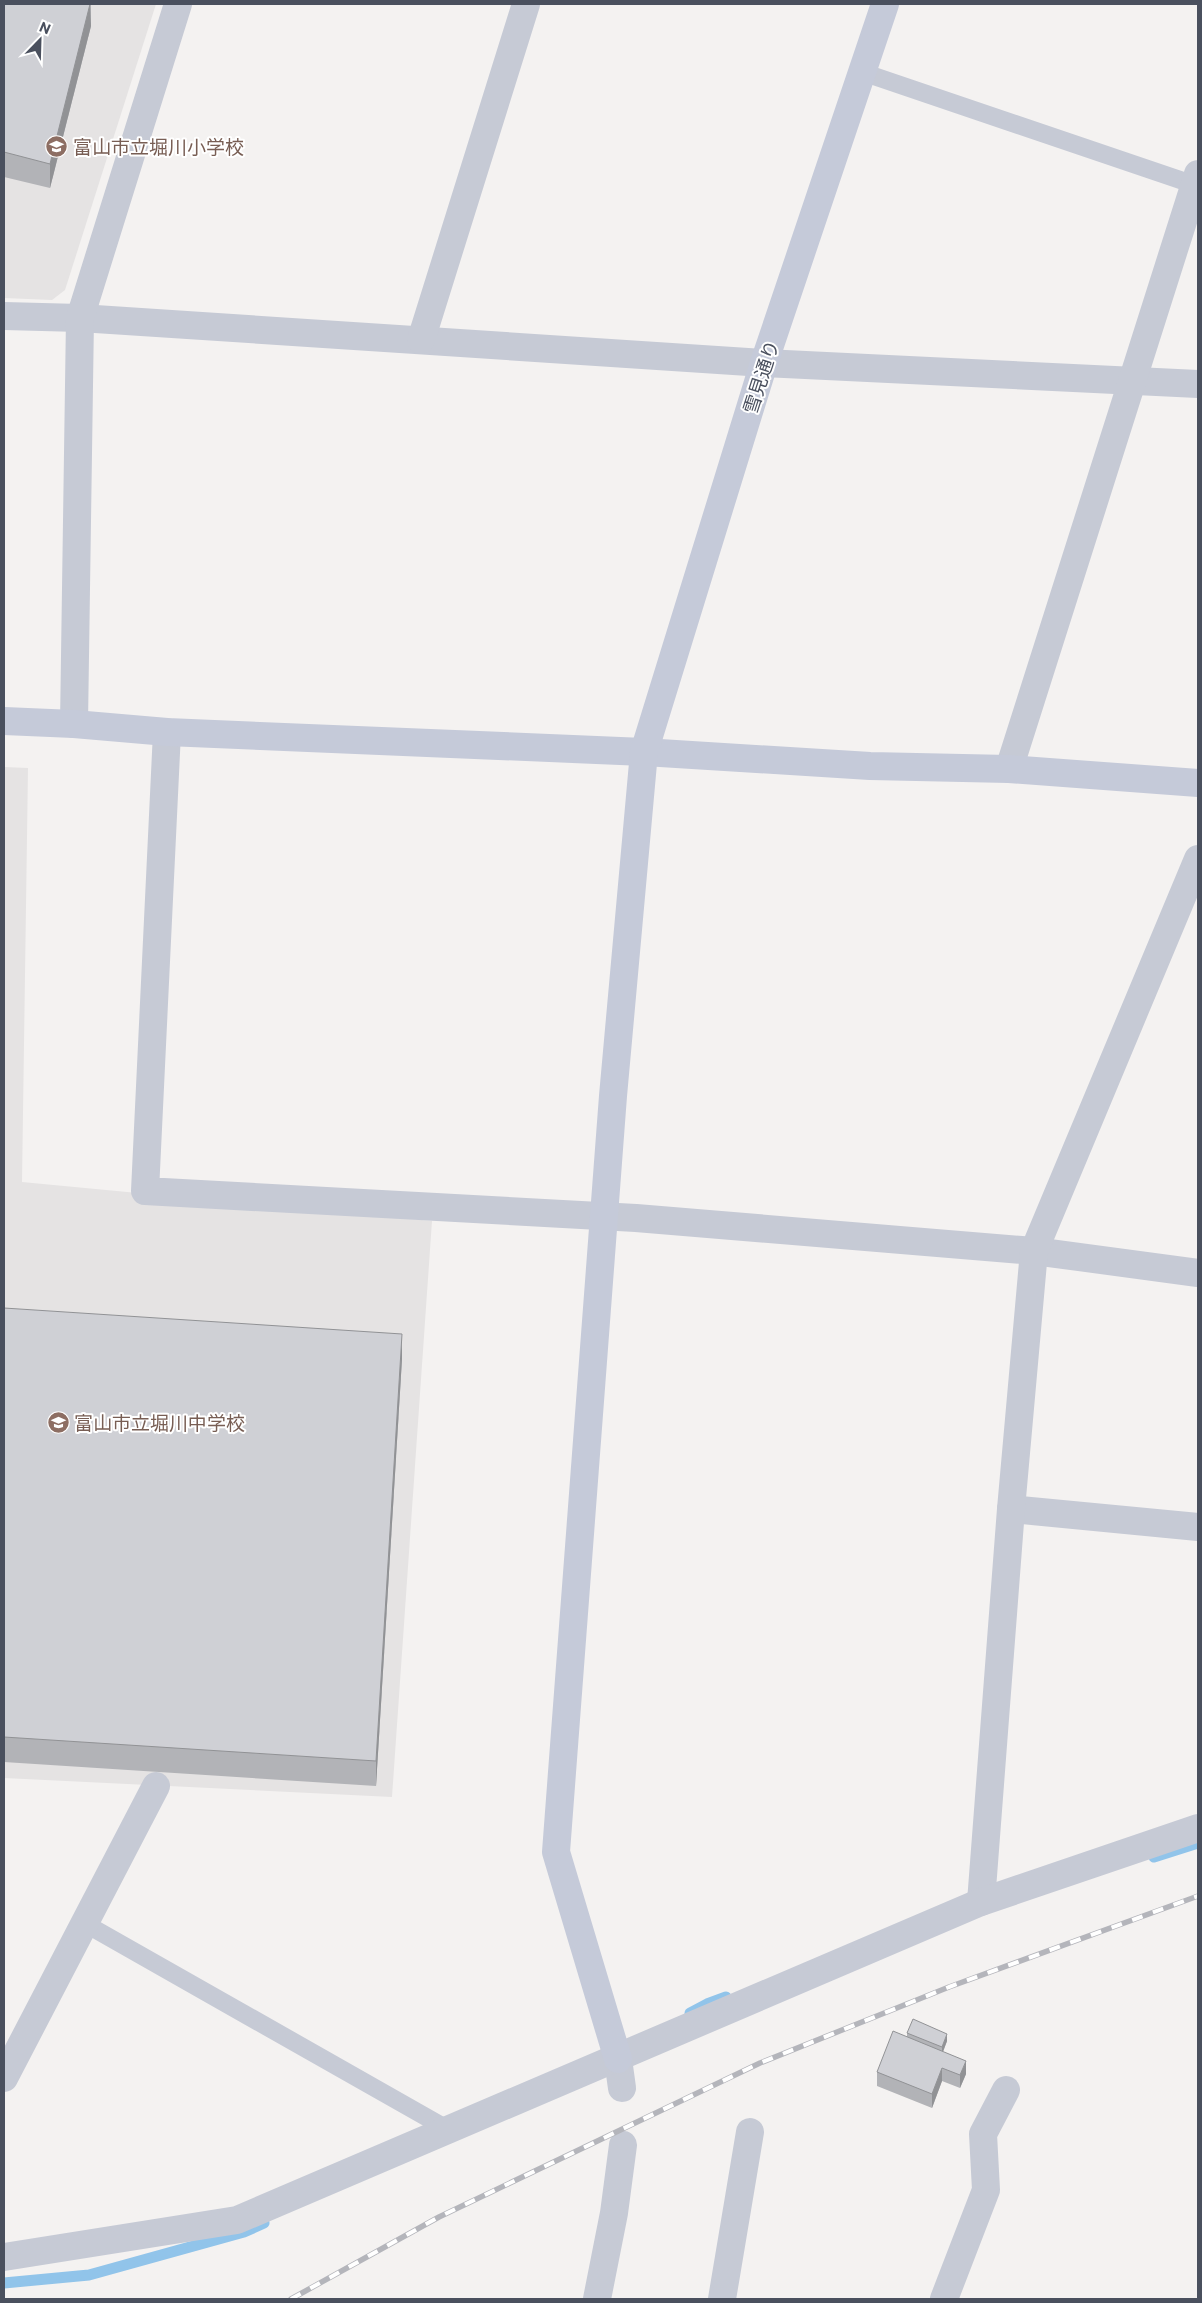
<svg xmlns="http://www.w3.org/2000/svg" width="1202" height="2303" font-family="Commissioner,'Noto Sans JP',sans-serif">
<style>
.education{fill:#e5e3e3}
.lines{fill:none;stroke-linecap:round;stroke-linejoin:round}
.stream{stroke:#91c4ea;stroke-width:11}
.lane{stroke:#c6cad5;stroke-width:18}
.street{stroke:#c6cad5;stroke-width:28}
.secondary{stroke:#c5cad9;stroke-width:28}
.rail-casing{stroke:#b4b5bb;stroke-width:5.5}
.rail{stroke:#fff;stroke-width:4;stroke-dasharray:11;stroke-linecap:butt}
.wall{fill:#b2b3b7}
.shaded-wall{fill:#919295}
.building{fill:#cfd0d5;stroke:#919295}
.labels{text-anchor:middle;stroke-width:4;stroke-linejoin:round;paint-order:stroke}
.education-label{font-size:19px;fill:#785e54;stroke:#fff;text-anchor:start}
.street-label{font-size:19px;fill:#4a505e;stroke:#fff}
</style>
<rect width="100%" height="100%" fill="#f4f2f1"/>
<g class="education">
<polygon points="4,4 156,4 65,290 52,300 4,298"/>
<polygon points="4,767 28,768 22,1182 432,1221 392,1797 4,1778"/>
</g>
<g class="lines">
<g class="stream">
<polyline points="1154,1857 1198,1843"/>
<polyline points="690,2013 707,2004 726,1997"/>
<polyline points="4,2283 89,2275 244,2232 264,2223"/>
</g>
<g class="lane">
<polyline points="862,72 1195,185"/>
<polyline points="84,1923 449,2130"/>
</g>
<g class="street">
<polyline points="4,316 80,318 764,363 1198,384"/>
<polyline points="421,340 526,4"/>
<polyline points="74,724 80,318 178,4"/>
<polyline points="167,732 145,1191 636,1218 1034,1251 1198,1273"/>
<polyline points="1009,769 1198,174"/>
<polyline points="1011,1509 1198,1527"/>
<polyline points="981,1902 1011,1509 1034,1251 1198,859"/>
<polyline points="618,2059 622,2088"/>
<polyline points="4,2078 156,1786"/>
<polyline points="4,2257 237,2220 981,1902 1198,1828"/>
<polyline points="597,2299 614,2213 623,2145"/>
<polyline points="722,2299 750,2132"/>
<polyline points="944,2299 986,2190 983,2134 1006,2090"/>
</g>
<g class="secondary">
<polyline points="4,721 74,724 167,732 644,752 870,766 1009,769 1198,783"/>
<polyline points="618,2059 556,1852 613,1096 644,752 764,363 885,4"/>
</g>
<defs>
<polyline id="rail" points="291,2299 439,2217 760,2063 949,1987 1198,1896"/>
</defs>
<use href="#rail" class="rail-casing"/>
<use href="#rail" class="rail"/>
</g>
<g class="wall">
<polygon points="4,4 91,4 91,26 50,188 4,177"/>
<polygon points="4,1308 402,1359 376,1786 4,1762"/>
<polygon points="907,2033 947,2041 943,2052 966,2074 960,2088 942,2081 932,2108 877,2086 877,2072 907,2037"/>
</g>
<g class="shaded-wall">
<polygon points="90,4 91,26 50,188 50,164"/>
<polygon points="402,1334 402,1359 376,1786 376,1761"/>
<polygon points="947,2034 947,2041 942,2054 942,2047"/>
<polygon points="966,2061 966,2074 960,2088 960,2075"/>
<polygon points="942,2068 942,2081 932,2108 932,2094"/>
</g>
<g class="building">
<polygon points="4,4 90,4 50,164 4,152"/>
<polygon points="4,1308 402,1334 376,1761 4,1737"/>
<polygon points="913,2019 947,2034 942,2047 907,2033"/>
<polygon points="893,2031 966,2061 960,2075 942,2068 932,2094 877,2072"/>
</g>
<defs>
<symbol id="school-disc" viewBox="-11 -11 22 22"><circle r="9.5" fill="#8d6e63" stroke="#fff"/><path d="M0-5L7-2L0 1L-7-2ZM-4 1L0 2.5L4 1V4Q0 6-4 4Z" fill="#fff"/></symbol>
</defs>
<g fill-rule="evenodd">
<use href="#school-disc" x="44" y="134" width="25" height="25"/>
<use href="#school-disc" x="46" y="1410" width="25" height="25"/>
</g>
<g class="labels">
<g class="education-label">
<text x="73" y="154">富山市立堀川小学校</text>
<text x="74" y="1430">富山市立堀川中学校</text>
</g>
<g class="street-label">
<text transform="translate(761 377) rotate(-72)" y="7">雪見通り</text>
</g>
</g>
<rect width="1202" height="2303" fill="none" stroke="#4a505e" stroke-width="10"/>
<g transform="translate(40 40) rotate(23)" stroke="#ffffff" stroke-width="4" paint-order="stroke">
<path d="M0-4L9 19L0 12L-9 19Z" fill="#4a505e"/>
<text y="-8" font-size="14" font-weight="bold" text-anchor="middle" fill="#4a505e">N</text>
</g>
</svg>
